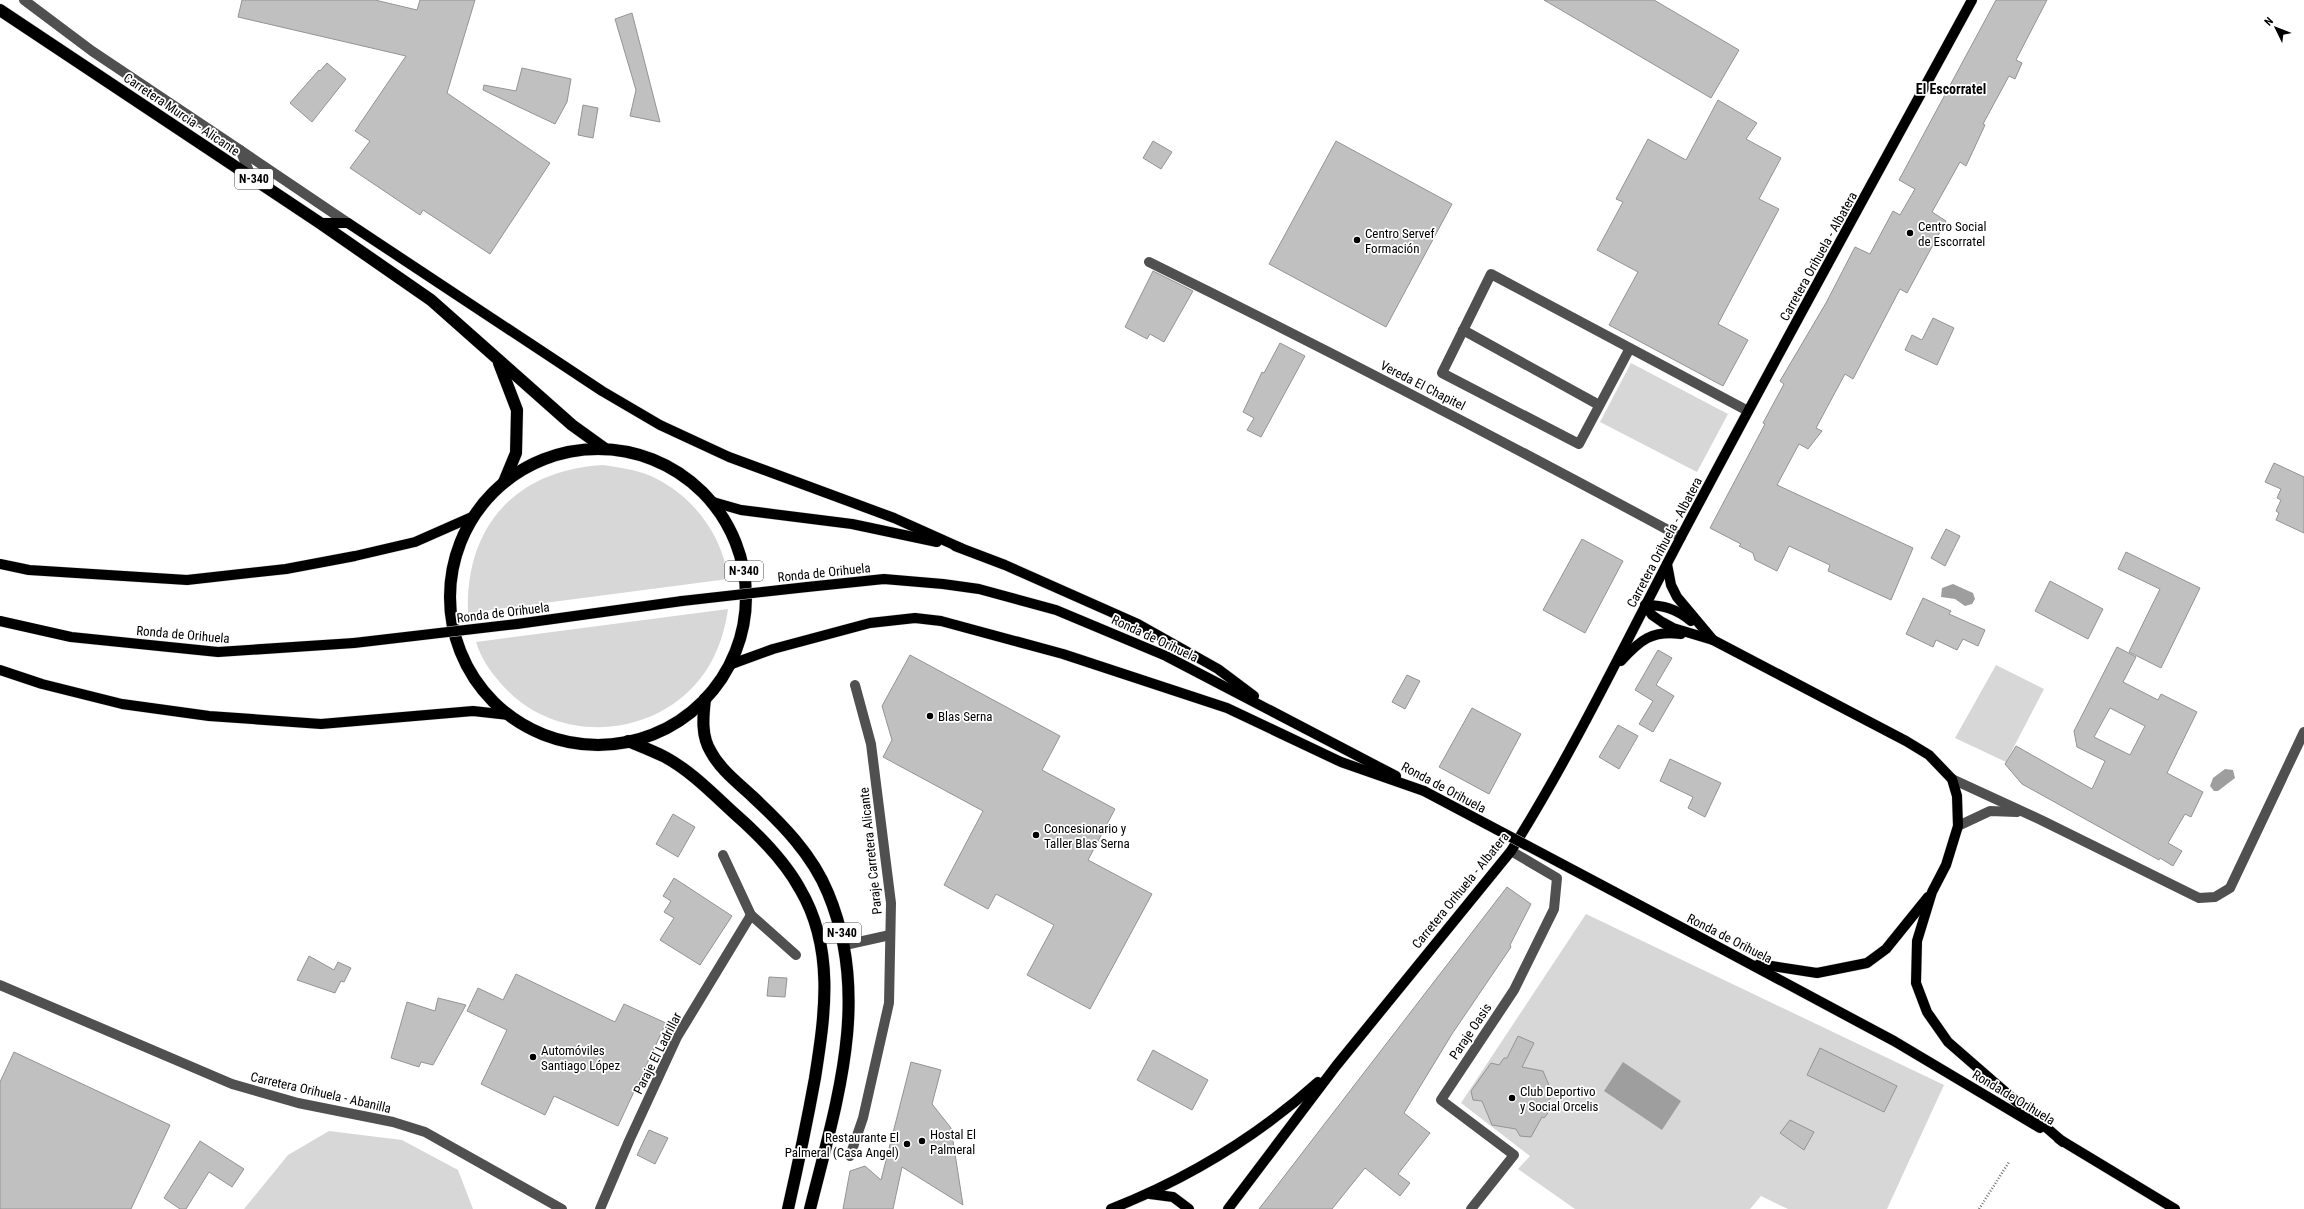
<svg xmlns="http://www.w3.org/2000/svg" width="2304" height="1209" font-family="'Roboto Condensed',sans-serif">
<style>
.green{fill:#d7d7d7}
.water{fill:#9e9e9e}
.building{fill:#c0c0c0;stroke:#949494;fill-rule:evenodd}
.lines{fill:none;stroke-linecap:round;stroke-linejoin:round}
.major-casing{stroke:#dbdbdb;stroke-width:11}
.highway-casing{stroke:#dbdbdb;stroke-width:13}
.path{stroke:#727272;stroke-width:2.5;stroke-dasharray:1 2;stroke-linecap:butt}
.minor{stroke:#505050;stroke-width:10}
.major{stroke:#000;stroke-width:10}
.highway{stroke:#000;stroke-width:12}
.major-bridge-casing{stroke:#dbdbdb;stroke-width:11;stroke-linecap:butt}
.major-bridge{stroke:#000;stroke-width:10}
.poi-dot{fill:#000;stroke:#fff;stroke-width:1.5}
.labels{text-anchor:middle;stroke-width:3.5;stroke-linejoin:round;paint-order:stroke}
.shield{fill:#fff;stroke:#4c4c4c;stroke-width:1}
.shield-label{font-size:12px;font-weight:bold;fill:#000}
.street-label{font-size:13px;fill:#000;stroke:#fff}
.poi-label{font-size:13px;fill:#000;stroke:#fff;text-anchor:start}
.neighbourhood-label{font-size:14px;font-weight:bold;fill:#000;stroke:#fff}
</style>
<rect width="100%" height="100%" fill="#fff"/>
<g class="green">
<polygon points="1631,363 1728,414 1697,472 1600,422"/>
<path d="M603,465C622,468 641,470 657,479C694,498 723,536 728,579L468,613C465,526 516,470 603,465Z"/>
<path d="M728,609C724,638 713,667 692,688C644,738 559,741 509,692C495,678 482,662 476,642Z"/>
<polygon points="1996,665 2044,689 2006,762 1955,738"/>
<polygon points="1586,914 1944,1085 1887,1209 1788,1209 1761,1196 1750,1209 1575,1209 1518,1169 1530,1156 1461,1103"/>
<polygon points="329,1131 402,1140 458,1170 473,1209 244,1209 288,1155"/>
</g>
<g class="water">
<polygon points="1953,584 1973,593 1975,599 1972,604 1965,606 1955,599 1941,597 1942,588"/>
<polygon points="2225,769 2233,770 2235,778 2218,791 2214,791 2210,786 2213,778"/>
<polygon points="1623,1062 1681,1101 1662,1130 1604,1091"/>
</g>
<g class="building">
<polygon points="242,0 375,0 417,10 420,0 475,0 447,93 550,163 490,254 423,210 420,215 350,168 370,141 355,131 406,56 238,17"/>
<polygon points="1544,0 1654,0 1739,50 1711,98"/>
<polygon points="1996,0 2047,0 2016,60 2022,63 2015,79 2009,76 1983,124 1985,125 1966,166 1960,162 1932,212 1946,221 1907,293 1900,289 1853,379 1845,374 1816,428 1822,431 1808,449 1799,444 1777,485 1913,548 1891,600 1828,571 1830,565 1789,546 1777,571 1755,560 1753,553 1739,546 1741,544 1710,528 1765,424 1763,423 1784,384 1780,381 1826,303 1855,247 1870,254 1893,211 1900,215 1915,189 1899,180"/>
<polygon points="632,13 660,122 630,116 636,90 615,19"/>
<polygon points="327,63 346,79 312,122 290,103 319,70 320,71"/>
<polygon points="522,68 571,79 567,102 555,124 483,90 484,85 516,91"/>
<polygon points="1718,100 1757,123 1746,139 1781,158 1759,199 1779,209 1718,324 1748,340 1723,386 1609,325 1638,272 1597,250 1623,202 1616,199 1648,139 1686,160"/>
<polygon points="583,105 598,108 593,138 578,135"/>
<polygon points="1153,141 1172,152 1161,169 1143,158"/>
<polygon points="1336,141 1452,204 1386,327 1269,264"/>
<polygon points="1153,271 1193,291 1164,342 1150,334 1147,339 1125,327"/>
<polygon points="1933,318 1954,328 1937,365 1905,350 1912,335 1922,340"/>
<polygon points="1280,343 1305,356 1261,437 1247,430 1254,418 1243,412 1262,372 1264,373"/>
<polygon points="2274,463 2304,477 2304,533 2276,520 2279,513 2276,511 2281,500 2277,498 2281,489 2265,482"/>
<polygon points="1946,529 1960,536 1945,566 1931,558"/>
<polygon points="1582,539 1623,561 1585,633 1543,610"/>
<polygon points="2126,552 2200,588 2161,668 2129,652 2160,589 2118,569"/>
<polygon points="2050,581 2103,609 2088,639 2035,611"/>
<polygon points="1923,598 1951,611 1949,614 1985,630 1978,646 1963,639 1957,650 1936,640 1933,647 1906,634"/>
<path d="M2117,647L2136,657L2123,682L2158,700L2161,694L2197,712L2167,773L2203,792L2191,817L2185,814L2168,843L2182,851L2173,866L2160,858L2159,860L2022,784L2005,764L2016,746L2092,789L2105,761L2077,747L2074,731ZM2110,708L2145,726L2130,755L2094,737Z"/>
<polygon points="1658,650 1672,658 1656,685 1674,696 1653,732 1639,724 1653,701 1635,690"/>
<polygon points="910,655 1060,736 1042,770 1115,809 1088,860 1152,894 1090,1009 1027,975 1054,925 996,894 988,909 944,885 983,811 883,757 892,740 882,706"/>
<polygon points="1407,675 1420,681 1405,709 1392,702"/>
<polygon points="1472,708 1521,734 1489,794 1439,767"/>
<polygon points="1618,725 1638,736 1619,769 1599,757"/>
<polygon points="1670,759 1721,783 1705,817 1688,808 1693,797 1660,781"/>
<polygon points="673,814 695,827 678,857 656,844"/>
<polygon points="674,878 732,916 700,965 660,940 674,918 664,912 671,901 663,896"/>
<polygon points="1507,887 1531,904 1510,945 1511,947 1452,1034 1404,1113 1430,1133 1398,1174 1410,1183 1400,1196 1365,1168 1332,1209 1259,1209"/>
<polygon points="309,956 334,970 338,962 351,968 344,982 341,981 335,993 297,980"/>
<polygon points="516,974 615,1022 624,1004 666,1023 618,1126 554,1096 545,1115 481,1084 507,1030 467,1011 478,988 503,1000"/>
<polygon points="769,977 787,978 785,997 767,996"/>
<polygon points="438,998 466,1005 433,1065 421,1062 419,1067 391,1058 407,1002 435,1011"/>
<polygon points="1518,1036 1534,1043 1522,1067 1543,1071 1553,1095 1548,1101 1551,1109 1544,1118 1542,1117 1531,1137 1520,1136 1516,1129 1492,1125 1482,1101 1473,1100 1471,1091 1491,1063 1499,1065 1504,1058 1507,1058"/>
<polygon points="1820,1048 1897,1086 1884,1112 1807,1075"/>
<polygon points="1153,1050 1208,1080 1192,1110 1137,1080"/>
<polygon points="14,1052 170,1125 131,1209 0,1209 0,1082"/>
<polygon points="911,1062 941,1070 932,1104 951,1128 963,1205 902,1167 893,1209 843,1209 850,1171 865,1166 881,1180"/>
<polygon points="1790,1120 1814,1132 1804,1150 1780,1133"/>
<polygon points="649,1130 668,1138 655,1164 637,1155"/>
<polygon points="200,1141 244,1169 232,1187 209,1172 186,1209 180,1209 164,1198"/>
</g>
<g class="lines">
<defs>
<g id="major">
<polyline points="320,223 348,223 602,391 660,425 729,457 894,518 961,548"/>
<polyline points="713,502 741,510 852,524 937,542"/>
<polyline points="955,546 1005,565 1138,624 1218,669 1254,696"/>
<polyline points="0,564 29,570 187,580 286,569 355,556 415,542 474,516"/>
<polyline points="1667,564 1671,585 1677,597 1713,640"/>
<polyline points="807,587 884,579 943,584 979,589 1056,610 1166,656 1396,776"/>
<polyline points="1645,605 1652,615 1662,622 1673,628 1713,640 1906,741 1929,755 1952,779 1957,796 1958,826 1946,865 1932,892 1917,941 1916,983 1927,1012 1948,1042 2063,1142"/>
<path d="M1645,605C1663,605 1677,609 1691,621"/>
<polyline points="0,621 71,637 218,652 354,643"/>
<polyline points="517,624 682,601"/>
<path d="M1621,661C1640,640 1652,630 1681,634"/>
<polyline points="729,665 773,649 870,623 915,618 941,621 1063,654 1227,708 1341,762 1424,791"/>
<polyline points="0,670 42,684 122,704 209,716 321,724 473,711 509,715"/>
<polyline points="1694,934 1894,1041 2040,1128"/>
<polyline points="1759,964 1817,973 1867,963 1886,949 1928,897"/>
<polyline points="2059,1139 2175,1209"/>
<polyline points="1150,1194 1173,1197 1189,1209"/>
<path d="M1111,1209C1187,1179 1257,1137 1318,1082"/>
<path d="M1228,1209L1336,1066L1511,851C1575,749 1626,641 1682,535C1777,355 1875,178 1972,0"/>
</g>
<g id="highway">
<polyline points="0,10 320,223 431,300 572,425 604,448"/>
<polyline points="499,363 517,410 516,453 504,482"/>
<circle cx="598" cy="597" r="148"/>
<path d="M705,699C703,717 701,736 711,752C720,769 738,783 752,796C782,824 812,854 828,893C872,998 836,1104 810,1209"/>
<path d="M628,741C640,746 653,751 665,757C691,771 713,794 735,814C760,836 784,860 800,889C835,948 825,1015 815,1078C807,1122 798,1165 788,1209"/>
</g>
</defs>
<use href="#major" class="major-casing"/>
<use href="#highway" class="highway-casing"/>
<polyline class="path" points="1979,1209 2009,1162"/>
<g class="minor">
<polyline points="24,0 92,51 240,150 252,178"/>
<polyline points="240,150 348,223"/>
<path d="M1149,262C1328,350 1505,442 1681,537"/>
<polyline points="1463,330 1599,405"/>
<polyline points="1630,348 1579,444 1442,373 1491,274 1748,411"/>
<polyline points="1952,779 2041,820 2199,898 2215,897 2230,888 2304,732"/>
<polyline points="1958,826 1990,811 2017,812"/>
<polyline points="723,855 751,915 796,955"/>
<polyline points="845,945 890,935"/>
<polyline points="0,985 232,1084 298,1103 393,1122 425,1132 562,1209"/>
<polyline points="850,1156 863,1118 889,1003 891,903 871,744 855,685"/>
<polyline points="600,1209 629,1141 677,1037 751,915"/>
<polyline points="1471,1209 1514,1155 1441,1100 1514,990 1554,909 1557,878 1511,851"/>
</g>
<use href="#major" class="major"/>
<use href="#highway" class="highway"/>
<defs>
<g id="major-bridge">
<polyline points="682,601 807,587"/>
<polyline points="354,643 517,624"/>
<polyline points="1424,791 1694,934"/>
</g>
</defs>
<use href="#major-bridge" class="major-bridge-casing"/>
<use href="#major-bridge" class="major-bridge"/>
</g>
<g class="poi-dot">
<circle cx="1910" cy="233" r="4"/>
<circle cx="1357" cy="240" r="4"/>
<circle cx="930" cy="716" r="4"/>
<circle cx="1036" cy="835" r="4"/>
<circle cx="533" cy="1057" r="4"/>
<circle cx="1512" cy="1098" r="4"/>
<circle cx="922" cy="1141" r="4"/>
<circle cx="907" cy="1144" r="4"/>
</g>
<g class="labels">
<g class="shield">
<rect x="235" y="169" width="38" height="20" rx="3"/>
<rect x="725" y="561" width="38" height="20" rx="3"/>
<rect x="823" y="923" width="38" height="20" rx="3"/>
</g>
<g class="shield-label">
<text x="254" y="183">N-340</text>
<text x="744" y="575">N-340</text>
<text x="842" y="937">N-340</text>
</g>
<g class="street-label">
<text transform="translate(182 114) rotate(34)" y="5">Carretera Murcia - Alicante</text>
<text transform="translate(1818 256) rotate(-61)" y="5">Carretera Orihuela - Albatera</text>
<text transform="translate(1423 385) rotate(27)" y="5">Vereda El Chapitel</text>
<text transform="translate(1664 542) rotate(-62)" y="5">Carretera Orihuela - Albatera</text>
<text transform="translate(824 572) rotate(-6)" y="5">Ronda de Orihuela</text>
<text transform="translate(503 612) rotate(-7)" y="5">Ronda de Orihuela</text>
<text transform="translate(183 634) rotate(5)" y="5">Ronda de Orihuela</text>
<text transform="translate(1155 638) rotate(25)" y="5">Ronda de Orihuela</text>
<text transform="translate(1444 787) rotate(28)" y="5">Ronda de Orihuela</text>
<text transform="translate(870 851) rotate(-96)" y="5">Paraje Carretera Alicante</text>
<text transform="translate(1460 890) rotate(-51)" y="5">Carretera Orihuela - Albatera</text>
<text transform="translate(1730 938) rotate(27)" y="5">Ronda de Orihuela</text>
<text transform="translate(1470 1031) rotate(-56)" y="5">Paraje Oasis</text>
<text transform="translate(657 1053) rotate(-63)" y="5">Paraje El Ladrillar</text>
<text transform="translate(321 1092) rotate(13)" y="5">Carretera Orihuela - Abanilla</text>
<text transform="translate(2014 1097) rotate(31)" y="5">Ronda de Orihuela</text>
</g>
<g class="poi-label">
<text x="1918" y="231">Centro Social<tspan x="1918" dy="15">de Escorratel</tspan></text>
<text x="1365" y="238">Centro Servef<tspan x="1365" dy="15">Formación</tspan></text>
<text x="938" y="721">Blas Serna</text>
<text x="1044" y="833">Concesionario y<tspan x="1044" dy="15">Taller Blas Serna</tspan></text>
<text x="541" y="1055">Automóviles<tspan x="541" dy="15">Santiago López</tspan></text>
<text x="1520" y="1096">Club Deportivo<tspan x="1520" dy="15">y Social Orcelis</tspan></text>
<text x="930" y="1139">Hostal El<tspan x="930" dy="15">Palmeral</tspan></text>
<text x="899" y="1142" text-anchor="end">Restaurante El<tspan x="899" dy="15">Palmeral (Casa Angel)</tspan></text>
</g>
<g class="neighbourhood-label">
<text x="1951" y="94">El Escorratel</text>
</g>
</g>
<g transform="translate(2276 28) rotate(313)" stroke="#ffffff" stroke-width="3" paint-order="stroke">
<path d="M0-3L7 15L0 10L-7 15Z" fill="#000000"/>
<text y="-6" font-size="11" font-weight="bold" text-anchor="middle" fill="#000000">N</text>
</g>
</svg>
